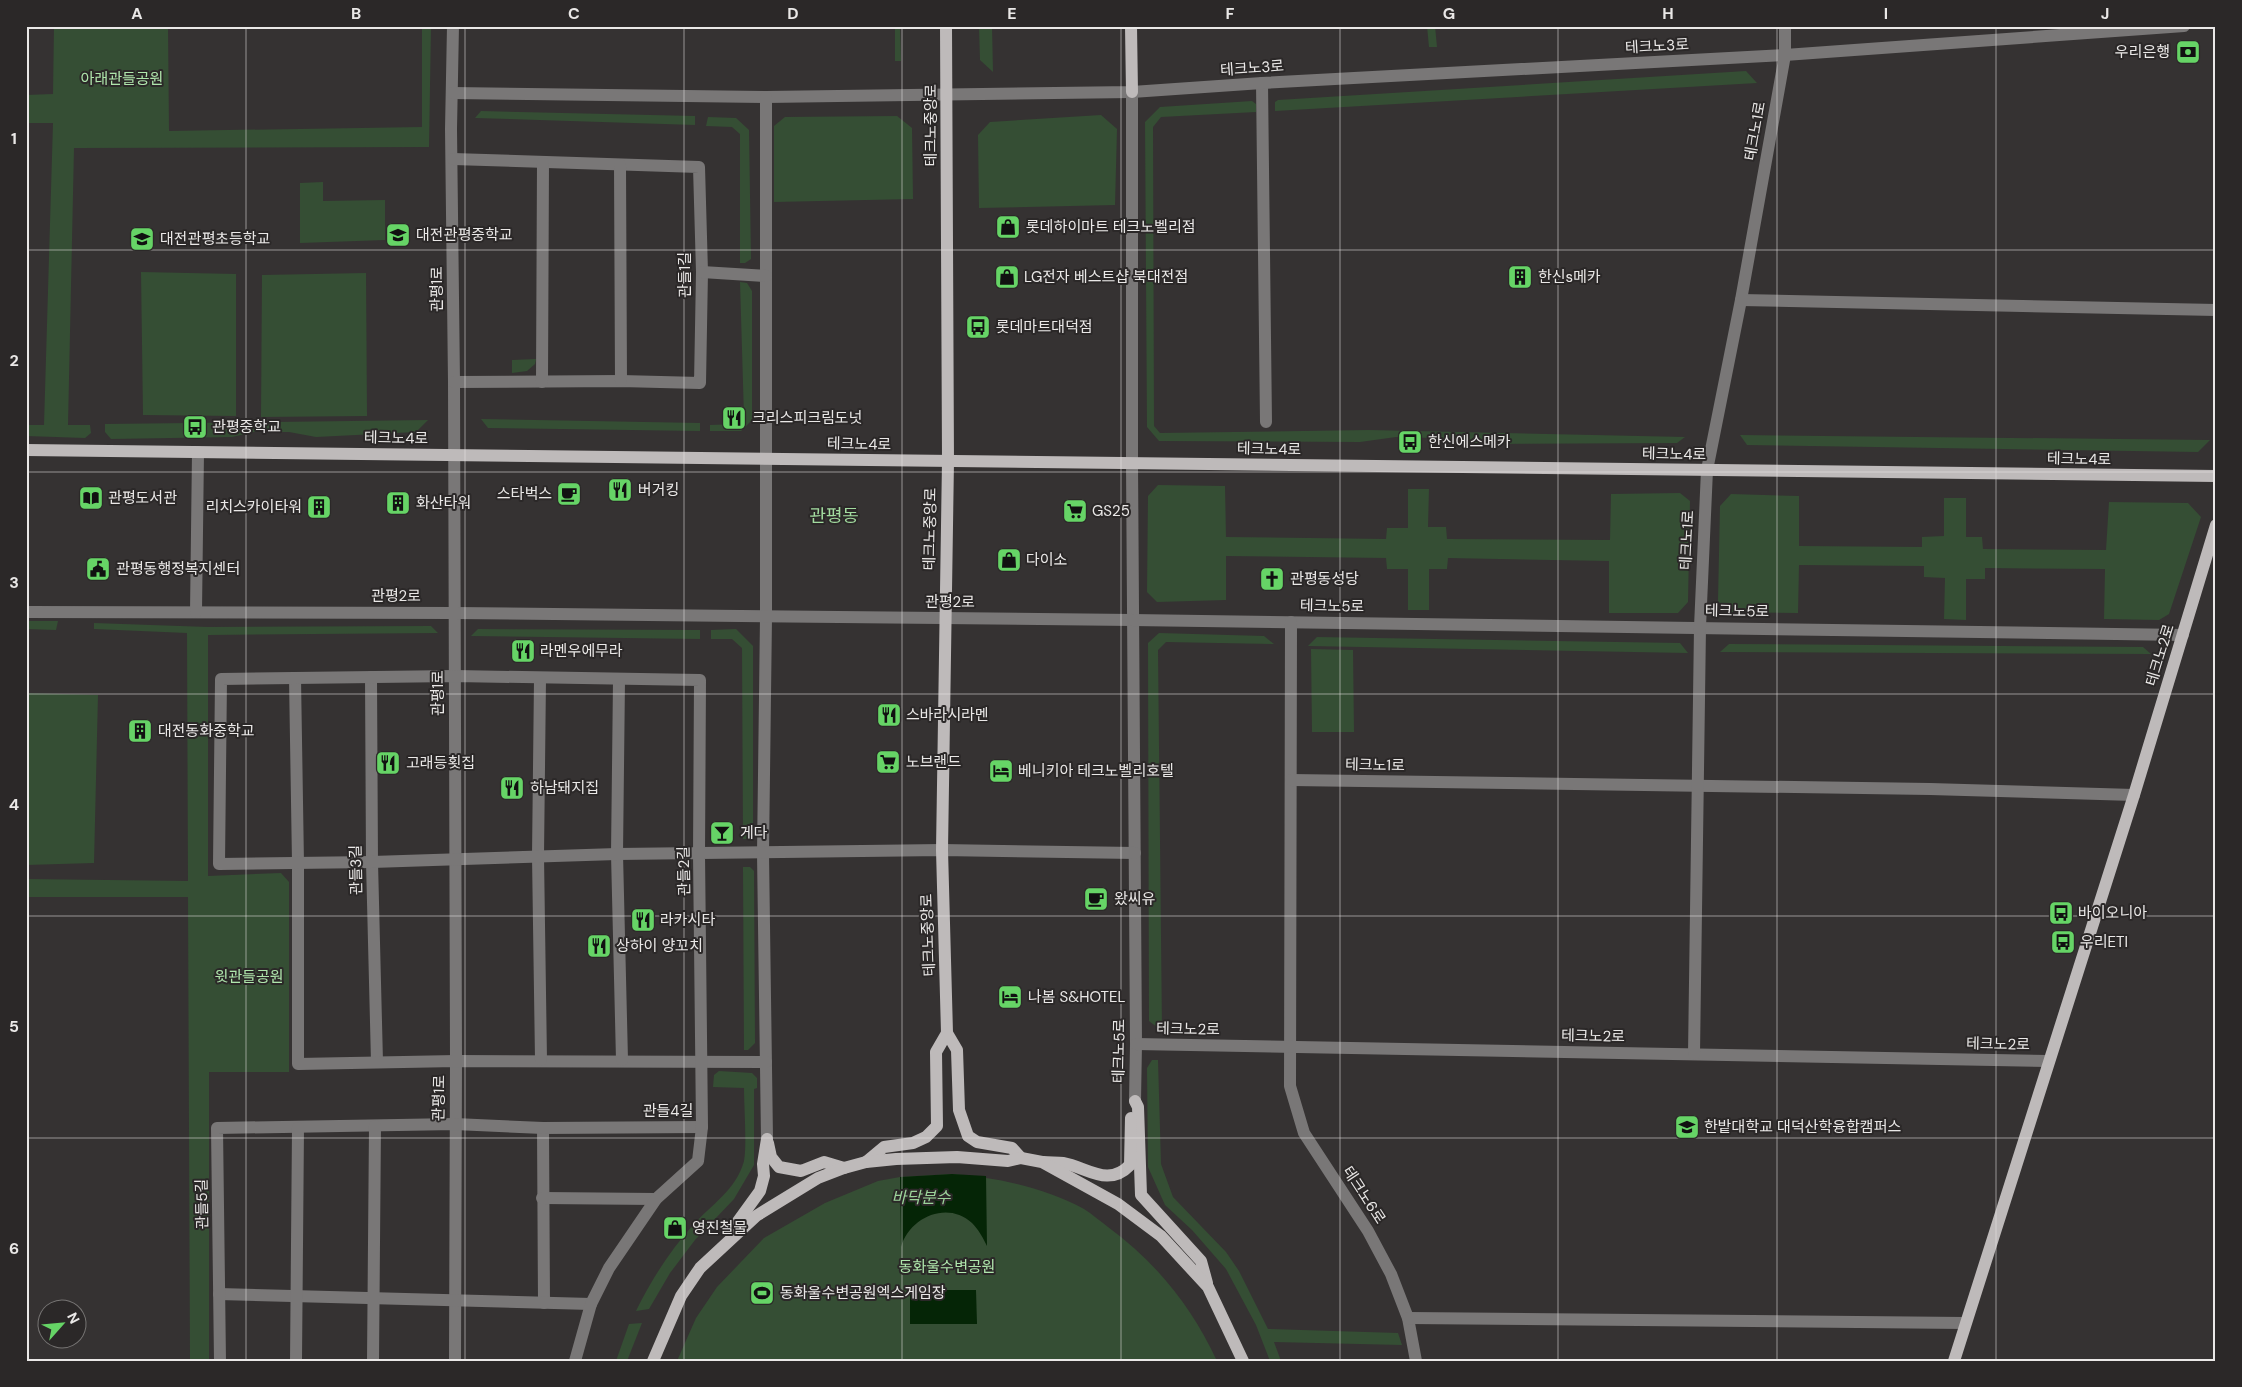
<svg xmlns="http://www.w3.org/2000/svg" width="2242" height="1387" font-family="'DM Sans','Noto Sans KR',sans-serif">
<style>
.green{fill:#354e34}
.water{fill:#052506}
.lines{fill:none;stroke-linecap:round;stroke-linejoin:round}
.minor{stroke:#797777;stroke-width:12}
.major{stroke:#bebaba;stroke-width:12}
.grid{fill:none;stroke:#eae8e7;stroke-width:1;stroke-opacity:0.55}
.labels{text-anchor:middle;stroke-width:4;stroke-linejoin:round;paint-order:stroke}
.street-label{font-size:15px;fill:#eae8e7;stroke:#2b2828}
.poi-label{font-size:15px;fill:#eae8e7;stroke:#2b2828;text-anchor:start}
.park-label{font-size:15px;fill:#afe6ac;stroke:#2b2828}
.water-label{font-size:16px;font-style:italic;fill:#9cd39a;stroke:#2b2828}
.quarter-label{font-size:18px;fill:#a2db9f;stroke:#2b2828}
.neatline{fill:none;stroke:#eae8e7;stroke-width:2}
.grid-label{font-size:16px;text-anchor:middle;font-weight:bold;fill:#eae8e7}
</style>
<rect width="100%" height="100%" fill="#353232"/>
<g class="green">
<polygon points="54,26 168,26 169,131 422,127 422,26 431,26 429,147 74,148 68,425 90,425 91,433 85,438 26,436 26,425 44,425 53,123 26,123 26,95 53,94"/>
<polygon points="895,26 900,26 901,61 895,61"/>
<polygon points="979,26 992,26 993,72 980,60"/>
<polygon points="1427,26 1435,26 1437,47 1429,47"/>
<polygon points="1746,71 1757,83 1275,111 1275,102 1278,100"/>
<polygon points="1252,101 1256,104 1256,112 1161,117 1153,127 1154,426 1160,433 1369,430 1685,437 1677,443 1471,444 1435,438 1396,437 1360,442 1159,441 1147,427 1145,122 1160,107"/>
<polygon points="481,111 695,116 695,125 475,118"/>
<polygon points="1101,115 1117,129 1115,205 979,208 978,135 990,122"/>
<polygon points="897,116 912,128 913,199 774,202 774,126 785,117"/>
<polygon points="708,117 736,118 749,130 751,259 745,263 740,263 740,134 732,127 706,126"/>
<polygon points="323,182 323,201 385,200 385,240 300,243 300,183"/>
<polygon points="141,272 236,274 236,416 143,415"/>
<polygon points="366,273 367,416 261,417 262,275"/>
<polygon points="740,282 747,283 752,291 752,420 741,431 710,431 710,425 736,424 744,417"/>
<polygon points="536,359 535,364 527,371 512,373 512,360"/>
<polygon points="481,419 700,423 700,431 488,428"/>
<polygon points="428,420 416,432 316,437 289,432 254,432 232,437 111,439 105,432 105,424"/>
<polygon points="1740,435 2210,440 2198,452 1747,445"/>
<polygon points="1158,485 1225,486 1226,537 1386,539 1387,528 1408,528 1408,489 1429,489 1428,527 1446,527 1447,539 1610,540 1611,494 1680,493 1690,501 1688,602 1678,613 1609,613 1609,561 1448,558 1447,569 1429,569 1429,610 1408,610 1408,569 1387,569 1386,558 1226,556 1226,600 1157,602 1147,592 1148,496"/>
<polygon points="1731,494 1799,496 1799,546 1922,547 1922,537 1944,536 1944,498 1966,498 1966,537 1982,537 1983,549 2106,550 2109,502 2188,503 2201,517 2169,614 2159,620 2104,619 2105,569 1985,568 1985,579 1966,579 1966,620 1944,619 1945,578 1924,577 1924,566 1799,565 1798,613 1729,612 1718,601 1720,506"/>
<polygon points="26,621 58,621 56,630 26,629"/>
<polygon points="94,623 208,627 431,626 438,633 208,635 208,876 281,873 289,882 289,1072 209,1072 209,1361 190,1361 188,897 26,897 26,879 188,881 187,633 94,629"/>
<polygon points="478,629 700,630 700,639 471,636"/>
<polygon points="736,629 753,646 753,834 749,839 743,839 742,648 732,639 711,639 711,630"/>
<polygon points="1159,633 1264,636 1274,644 1166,642 1158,650 1162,1031 1149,1021 1148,643"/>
<polygon points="1317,637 1680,643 1688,653 1308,646"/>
<polygon points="1729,644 2143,647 2151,654 1720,652"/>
<polygon points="1311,649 1353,650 1354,732 1312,732"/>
<polygon points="26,693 98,695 94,863 26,865"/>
<polygon points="743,867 750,867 754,871 755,1043 748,1050 744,1050"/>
<polygon points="1152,1060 1158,1060 1161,1164 1173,1197 1226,1252 1239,1271 1268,1329 1398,1333 1402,1345 1274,1342 1281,1361 1270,1361 1256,1325 1226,1269 1192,1230 1165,1205 1148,1167 1147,1068"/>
<path d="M719,1071L752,1073L757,1078V1088L754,1089V1165L734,1199L695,1240L670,1273L649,1309L636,1311C651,1280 670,1251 693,1225C712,1204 736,1190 744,1161C747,1145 744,1106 744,1088L713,1087L714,1075Z"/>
<path d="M952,1174C996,1177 1044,1188 1084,1209C1092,1214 1100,1221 1108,1227C1156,1262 1192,1307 1217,1361H677L696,1318L717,1287L764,1238L825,1203L878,1181L900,1177Z"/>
<polygon points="642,1323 627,1361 616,1361 629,1324"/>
</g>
<g class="water">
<path d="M952,1174L986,1176L987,1246C983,1238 979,1230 972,1223C947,1200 909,1218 901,1247L900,1177Z"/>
<polygon points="910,1290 976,1290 977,1324 910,1324"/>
</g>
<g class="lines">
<g class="minor">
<polyline points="453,26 451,129 454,382 456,1061 455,1361"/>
<polyline points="1262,83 1266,422"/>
<polyline points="1132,92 1132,463 1136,1044 1135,1101"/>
<polyline points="452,93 766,97 1132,92 1262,83 1785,55 2184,26"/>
<polyline points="766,97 766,617 763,853 767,1139"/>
<polyline points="453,159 699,167 702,272 700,383 621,381 454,382"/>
<polyline points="620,165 621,381"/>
<polyline points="702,272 766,276"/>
<polyline points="1741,300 2216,310"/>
<polyline points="542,382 543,163"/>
<polyline points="26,612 454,613 1132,620 2183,635"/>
<polyline points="196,612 198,452"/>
<polyline points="1291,622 1290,1086 1304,1133 1368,1231 1391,1274 1408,1318 1416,1361"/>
<polyline points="371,677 372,862 377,1062"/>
<polyline points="295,678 298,863 298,1064 456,1061 766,1062"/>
<polyline points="540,679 538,856 541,1060"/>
<polyline points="619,680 617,854 622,1060"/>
<polyline points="1291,780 1930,789 2134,795"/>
<polyline points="1136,1044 2049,1061"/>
<polyline points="1694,1054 1700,627 1707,470 1741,300 1785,55 1785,26"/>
<polyline points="543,1128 544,1303"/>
<polyline points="542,1198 656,1199"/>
<polyline points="219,1294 591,1304"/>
<polyline points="1408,1318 1965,1323"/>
<polyline points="220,1361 217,1128 455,1124 543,1128 702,1127"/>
<polyline points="296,1361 298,1128"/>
<polyline points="373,1361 375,1126"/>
<polyline points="575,1361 591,1304 609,1268 656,1199 698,1161 702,1127 699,854 700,680 455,676 221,679 219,864 372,862 617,854 942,850 1135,853"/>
</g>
<g class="major">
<polyline points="946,26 948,461 942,850 947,1033 957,1050 959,1110 968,1136 977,1142 1012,1148 1021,1158"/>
<polyline points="1131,26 1132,92"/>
<polyline points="26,450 2216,476"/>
<polyline points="1135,1101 1138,1107 1141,1195 1201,1261 1207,1283"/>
<polyline points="768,1143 771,1157 779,1167 801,1171 824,1162 844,1168"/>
<polyline points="866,1162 884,1147 913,1143 926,1137 937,1126 936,1052 947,1033"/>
<path d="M1043,1162C1050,1163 1057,1162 1063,1163C1087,1167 1108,1188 1130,1165L1131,1118"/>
<polyline points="731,1231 760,1191 764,1176 763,1164 767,1139"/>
<polyline points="653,1361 681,1296 700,1268 756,1216 818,1178 844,1168 866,1162 896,1159 957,1157 1008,1161 1021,1158 1042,1162 1118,1204 1161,1236 1208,1287 1243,1361"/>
<polyline points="1954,1361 2134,795 2216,525"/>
</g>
</g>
<path class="grid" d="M246,26V1361M465,26V1361M684,26V1361M902,26V1361M1121,26V1361M1340,26V1361M1558,26V1361M1777,26V1361M1996,26V1361M26,250H2216M26,472H2216M26,694H2216M26,916H2216M26,1138H2216"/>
<defs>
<symbol id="bank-square" viewBox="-11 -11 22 22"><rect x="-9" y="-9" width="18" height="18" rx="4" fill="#66d466" stroke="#2b2828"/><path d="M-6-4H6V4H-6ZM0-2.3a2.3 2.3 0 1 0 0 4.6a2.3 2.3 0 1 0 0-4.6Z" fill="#111"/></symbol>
<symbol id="shop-square" viewBox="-11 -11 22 22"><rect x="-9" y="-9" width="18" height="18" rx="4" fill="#66d466" stroke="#2b2828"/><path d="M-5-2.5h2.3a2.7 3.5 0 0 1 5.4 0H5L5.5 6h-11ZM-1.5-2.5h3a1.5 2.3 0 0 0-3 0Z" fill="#111"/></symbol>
<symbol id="school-square" viewBox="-11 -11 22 22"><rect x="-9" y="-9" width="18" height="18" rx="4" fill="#66d466" stroke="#2b2828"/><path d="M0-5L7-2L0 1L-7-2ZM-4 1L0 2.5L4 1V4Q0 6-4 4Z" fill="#111"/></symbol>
<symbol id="building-square" viewBox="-11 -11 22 22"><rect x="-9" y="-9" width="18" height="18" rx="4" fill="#66d466" stroke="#2b2828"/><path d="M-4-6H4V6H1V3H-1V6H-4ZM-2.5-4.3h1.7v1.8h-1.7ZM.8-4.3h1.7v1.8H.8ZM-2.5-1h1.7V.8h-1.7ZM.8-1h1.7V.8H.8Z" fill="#111"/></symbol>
<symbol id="bus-square" viewBox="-11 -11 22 22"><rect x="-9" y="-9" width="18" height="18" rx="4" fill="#66d466" stroke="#2b2828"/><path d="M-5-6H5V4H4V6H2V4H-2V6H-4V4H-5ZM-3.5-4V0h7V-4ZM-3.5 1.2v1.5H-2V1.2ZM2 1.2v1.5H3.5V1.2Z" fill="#111"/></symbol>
<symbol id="restaurant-square" viewBox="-11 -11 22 22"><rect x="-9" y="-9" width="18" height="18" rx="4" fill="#66d466" stroke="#2b2828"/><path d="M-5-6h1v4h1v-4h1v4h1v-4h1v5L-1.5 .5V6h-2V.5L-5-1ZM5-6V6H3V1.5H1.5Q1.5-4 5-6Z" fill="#111"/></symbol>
<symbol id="cafe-square" viewBox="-11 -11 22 22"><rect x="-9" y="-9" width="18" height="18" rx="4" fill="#66d466" stroke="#2b2828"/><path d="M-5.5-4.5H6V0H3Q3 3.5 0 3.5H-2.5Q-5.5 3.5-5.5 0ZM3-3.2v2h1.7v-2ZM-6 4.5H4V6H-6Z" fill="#111"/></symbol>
<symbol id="library-square" viewBox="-11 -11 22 22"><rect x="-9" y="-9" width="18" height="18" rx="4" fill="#66d466" stroke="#2b2828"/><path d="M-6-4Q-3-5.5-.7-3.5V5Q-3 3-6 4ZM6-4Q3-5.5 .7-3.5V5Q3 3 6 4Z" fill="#111"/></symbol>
<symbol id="supermarket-square" viewBox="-11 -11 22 22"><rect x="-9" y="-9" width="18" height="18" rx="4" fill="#66d466" stroke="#2b2828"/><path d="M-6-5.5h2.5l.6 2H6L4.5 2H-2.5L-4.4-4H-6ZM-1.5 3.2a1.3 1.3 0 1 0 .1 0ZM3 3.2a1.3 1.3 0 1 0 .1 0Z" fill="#111"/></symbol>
<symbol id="civic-square" viewBox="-11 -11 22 22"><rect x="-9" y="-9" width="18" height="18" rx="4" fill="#66d466" stroke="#2b2828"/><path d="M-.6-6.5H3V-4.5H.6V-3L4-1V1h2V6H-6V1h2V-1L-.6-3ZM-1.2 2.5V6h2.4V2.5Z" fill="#111"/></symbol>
<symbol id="church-square" viewBox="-11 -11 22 22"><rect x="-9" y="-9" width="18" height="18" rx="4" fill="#66d466" stroke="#2b2828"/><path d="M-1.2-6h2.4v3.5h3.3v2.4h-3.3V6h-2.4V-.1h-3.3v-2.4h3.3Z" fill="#111"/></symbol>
<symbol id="hotel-square" viewBox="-11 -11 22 22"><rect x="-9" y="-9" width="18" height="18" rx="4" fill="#66d466" stroke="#2b2828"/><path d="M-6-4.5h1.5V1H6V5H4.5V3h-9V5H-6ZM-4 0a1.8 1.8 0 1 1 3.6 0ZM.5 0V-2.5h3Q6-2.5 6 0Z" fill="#111"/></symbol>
<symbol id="bar-square" viewBox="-11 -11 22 22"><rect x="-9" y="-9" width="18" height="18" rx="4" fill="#66d466" stroke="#2b2828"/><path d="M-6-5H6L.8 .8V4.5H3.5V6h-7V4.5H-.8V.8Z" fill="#111"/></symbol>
<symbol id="university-square" viewBox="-11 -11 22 22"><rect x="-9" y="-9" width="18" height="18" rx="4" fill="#66d466" stroke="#2b2828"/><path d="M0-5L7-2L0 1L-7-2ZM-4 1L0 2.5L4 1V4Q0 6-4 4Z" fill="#111"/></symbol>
<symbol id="stadium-square" viewBox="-11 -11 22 22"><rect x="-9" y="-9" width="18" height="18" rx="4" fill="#66d466" stroke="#2b2828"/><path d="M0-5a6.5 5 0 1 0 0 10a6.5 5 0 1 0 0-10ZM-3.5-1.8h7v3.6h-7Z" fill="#111"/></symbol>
</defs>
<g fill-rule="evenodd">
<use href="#bank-square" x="2174" y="38" width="28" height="28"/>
<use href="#shop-square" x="994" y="213" width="28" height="28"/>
<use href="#school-square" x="384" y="221" width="28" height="28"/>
<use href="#school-square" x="128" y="225" width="28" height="28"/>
<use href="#shop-square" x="993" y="263" width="28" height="28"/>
<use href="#building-square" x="1506" y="263" width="28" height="28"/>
<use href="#bus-square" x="964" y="313" width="28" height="28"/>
<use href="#restaurant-square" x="720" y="404" width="28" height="28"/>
<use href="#bus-square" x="181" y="413" width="28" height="28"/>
<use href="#bus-square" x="1396" y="428" width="28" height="28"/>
<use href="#restaurant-square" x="606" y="476" width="28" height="28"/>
<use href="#cafe-square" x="555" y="480" width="28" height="28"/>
<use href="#library-square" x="77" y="484" width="28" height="28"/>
<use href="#building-square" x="384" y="489" width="28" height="28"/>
<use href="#building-square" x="305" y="493" width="28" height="28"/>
<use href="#supermarket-square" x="1061" y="497" width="28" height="28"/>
<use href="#shop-square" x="995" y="546" width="28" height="28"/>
<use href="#civic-square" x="84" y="555" width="28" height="28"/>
<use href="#church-square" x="1258" y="565" width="28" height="28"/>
<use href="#restaurant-square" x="509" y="637" width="28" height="28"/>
<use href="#restaurant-square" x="875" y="701" width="28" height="28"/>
<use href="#building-square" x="126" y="717" width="28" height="28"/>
<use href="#supermarket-square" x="874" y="748" width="28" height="28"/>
<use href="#restaurant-square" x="374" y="749" width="28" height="28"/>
<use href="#hotel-square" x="987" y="757" width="28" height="28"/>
<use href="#restaurant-square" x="498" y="774" width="28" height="28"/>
<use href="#bar-square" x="708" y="819" width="28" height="28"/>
<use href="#cafe-square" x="1082" y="885" width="28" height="28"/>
<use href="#bus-square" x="2047" y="899" width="28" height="28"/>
<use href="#restaurant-square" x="629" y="906" width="28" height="28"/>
<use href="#bus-square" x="2049" y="928" width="28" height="28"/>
<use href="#restaurant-square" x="585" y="932" width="28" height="28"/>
<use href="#hotel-square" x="996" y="983" width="28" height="28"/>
<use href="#university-square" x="1673" y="1113" width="28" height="28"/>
<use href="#shop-square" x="661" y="1214" width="28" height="28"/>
<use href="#stadium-square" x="748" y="1279" width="28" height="28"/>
</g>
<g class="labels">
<g class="street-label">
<text transform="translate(1657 46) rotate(-3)" y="5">테크노3로</text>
<text transform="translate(1252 68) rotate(-4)" y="5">테크노3로</text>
<text transform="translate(931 125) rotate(-90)" y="5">테크노중앙로</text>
<text transform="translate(1755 131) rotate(-80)" y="5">테크노1로</text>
<text transform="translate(685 275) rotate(-90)" y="5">관들1길</text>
<text transform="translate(437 289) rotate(-90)" y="5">관평1로</text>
<text transform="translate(396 438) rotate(1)" y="5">테크노4로</text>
<text transform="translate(859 444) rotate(1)" y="5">테크노4로</text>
<text transform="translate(1269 449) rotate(1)" y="5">테크노4로</text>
<text transform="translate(1674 454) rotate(1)" y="5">테크노4로</text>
<text transform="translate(2079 459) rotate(1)" y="5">테크노4로</text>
<text transform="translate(930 529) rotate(-89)" y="5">테크노중앙로</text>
<text transform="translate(1687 540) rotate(-87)" y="5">테크노1로</text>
<text x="396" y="601">관평2로</text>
<text x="950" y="607">관평2로</text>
<text transform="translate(1332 606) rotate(1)" y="5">테크노5로</text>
<text transform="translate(1737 611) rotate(1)" y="5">테크노5로</text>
<text transform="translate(2160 655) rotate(-73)" y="5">테크노2로</text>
<text transform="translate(438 693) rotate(-90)" y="5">관평1로</text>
<text transform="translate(1375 765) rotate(1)" y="5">테크노1로</text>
<text transform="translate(356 870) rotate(-91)" y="5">관들3길</text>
<text transform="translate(684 871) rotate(-91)" y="5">관들2길</text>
<text transform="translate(928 935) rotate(-92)" y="5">테크노중앙로</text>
<text transform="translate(1188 1029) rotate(1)" y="5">테크노2로</text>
<text transform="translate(1593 1036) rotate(1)" y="5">테크노2로</text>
<text transform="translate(1998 1044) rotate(1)" y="5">테크노2로</text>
<text transform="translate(1119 1051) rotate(-89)" y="5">테크노5로</text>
<text transform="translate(439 1098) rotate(-89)" y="5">관평1로</text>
<text x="668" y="1116">관들4길</text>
<text transform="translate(1364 1195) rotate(57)" y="5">테크노6로</text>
<text transform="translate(202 1204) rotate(-91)" y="5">관들5길</text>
</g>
<g class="poi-label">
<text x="2170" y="57" text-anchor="end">우리은행</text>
<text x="1026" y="232">롯데하이마트 테크노벨리점</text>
<text x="416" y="240">대전관평중학교</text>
<text x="160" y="244">대전관평초등학교</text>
<text x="1024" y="282">LG전자 베스트샵 북대전점</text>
<text x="1538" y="282">한신s메카</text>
<text x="996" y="332">롯데마트대덕점</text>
<text x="752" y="423">크리스피크림도넛</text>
<text x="212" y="432">관평중학교</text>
<text x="1428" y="447">한신에스메카</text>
<text x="638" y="495">버거킹</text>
<text x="552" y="499" text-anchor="end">스타벅스</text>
<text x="108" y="503">관평도서관</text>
<text x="416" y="508">화산타워</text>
<text x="302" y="512" text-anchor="end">리치스카이타워</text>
<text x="1092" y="516">GS25</text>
<text x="1026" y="565">다이소</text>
<text x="116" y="574">관평동행정복지센터</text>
<text x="1290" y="584">관평동성당</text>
<text x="540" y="656">라멘우에무라</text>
<text x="906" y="720">스바라시라멘</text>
<text x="158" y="736">대전동화중학교</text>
<text x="906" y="767">노브랜드</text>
<text x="406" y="768">고래등횟집</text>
<text x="1018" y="776">베니키아 테크노벨리호텔</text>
<text x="530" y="793">하남돼지집</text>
<text x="740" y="838">게다</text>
<text x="1114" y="904">왔씨유</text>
<text x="2078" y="918">바이오니아</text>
<text x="660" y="925">라카시타</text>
<text x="2080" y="947">우리ETI</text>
<text x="616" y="951">상하이 양꼬치</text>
<text x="1028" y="1002">나봄 S&amp;HOTEL</text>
<text x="1704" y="1132">한밭대학교 대덕산학융합캠퍼스</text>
<text x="692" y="1233">영진철물</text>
<text x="780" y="1298">동화울수변공원엑스게임장</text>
</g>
<g class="park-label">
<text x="122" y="84">아래관들공원</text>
<text x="249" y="982">윗관들공원</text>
<text x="947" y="1272">동화울수변공원</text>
</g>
<g class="water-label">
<text x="921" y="1203">바닥분수</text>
</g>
<g class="quarter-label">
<text x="834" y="522">관평동</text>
</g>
</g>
<rect width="2242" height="1387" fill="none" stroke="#2b2828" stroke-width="55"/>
<g transform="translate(62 1324) rotate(63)"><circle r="24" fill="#2b2828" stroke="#777574"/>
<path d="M0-4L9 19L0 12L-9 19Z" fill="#66d466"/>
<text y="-8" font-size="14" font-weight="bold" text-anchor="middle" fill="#eae8e7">N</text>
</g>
<rect x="28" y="28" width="2186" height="1332" class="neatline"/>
<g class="grid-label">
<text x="137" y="19">A</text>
<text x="356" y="19">B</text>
<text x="574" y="19">C</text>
<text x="793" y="19">D</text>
<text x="1012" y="19">E</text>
<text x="1230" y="19">F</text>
<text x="1449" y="19">G</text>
<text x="1668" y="19">H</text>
<text x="1886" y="19">I</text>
<text x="2105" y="19">J</text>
<text x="14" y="144">1</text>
<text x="14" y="366">2</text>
<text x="14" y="588">3</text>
<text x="14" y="810">4</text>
<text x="14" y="1032">5</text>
<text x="14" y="1254">6</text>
</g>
</svg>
